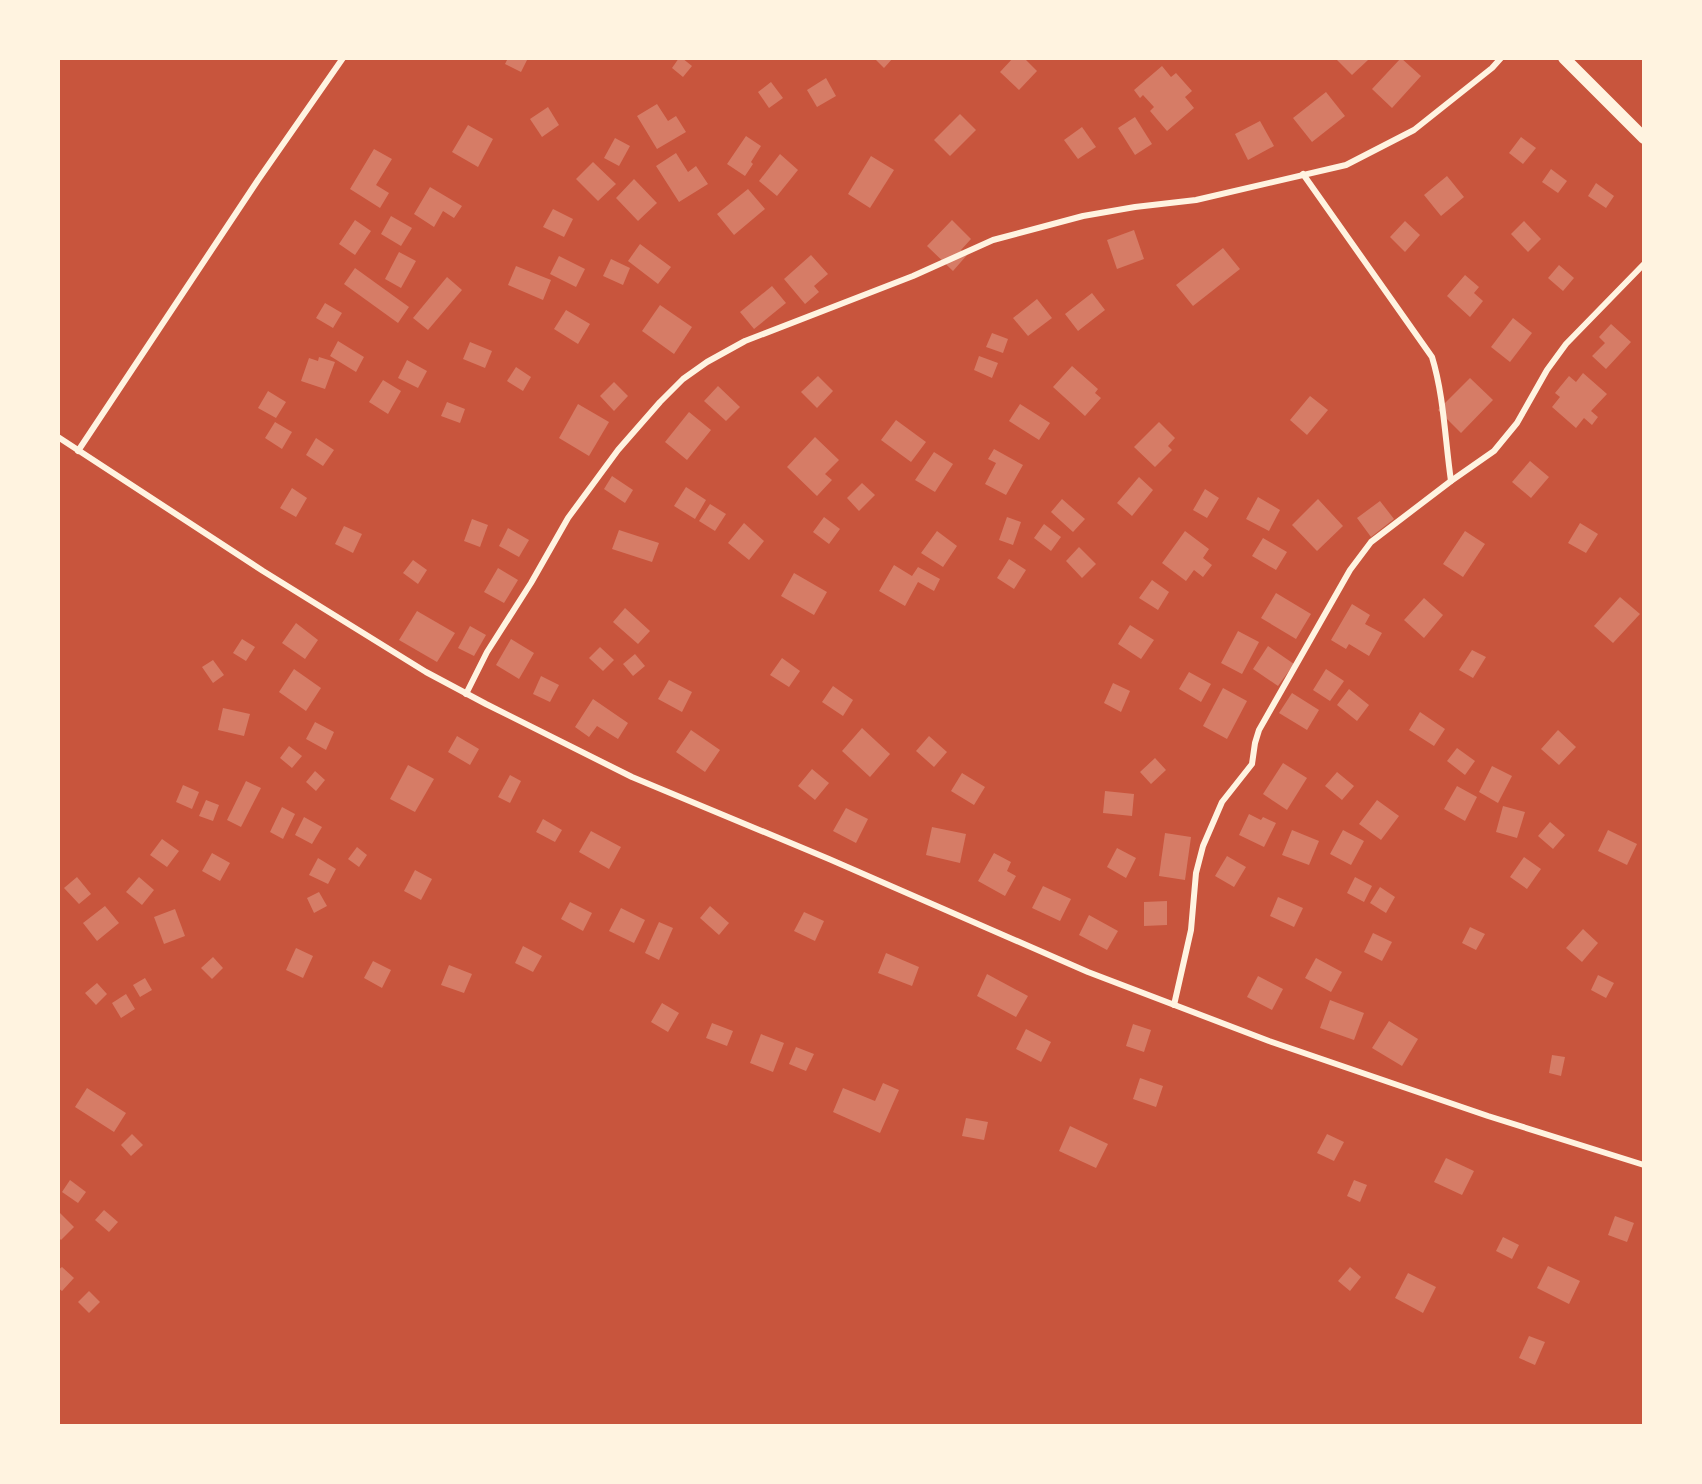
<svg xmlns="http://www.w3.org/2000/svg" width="1702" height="1484" font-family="'Fira Sans',sans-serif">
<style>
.building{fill:#d67c66}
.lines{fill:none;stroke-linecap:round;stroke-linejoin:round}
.minor{stroke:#fff3e0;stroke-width:6}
.secondary{stroke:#fff3e0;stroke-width:12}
</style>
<rect width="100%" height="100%" fill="#c8553d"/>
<g class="building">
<polygon points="508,58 528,58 521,72 505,64"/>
<polygon points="679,58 682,58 692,66 683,77 672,68"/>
<polygon points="874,58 893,58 884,68"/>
<polygon points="1013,58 1024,58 1037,71 1019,90 1000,72"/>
<polygon points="1335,58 1366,58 1368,60 1352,75"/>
<polygon points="1401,58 1421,76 1392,108 1372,89"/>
<polygon points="1162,66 1171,77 1176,73 1192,91 1185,97 1194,108 1167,131 1150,111 1154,107 1143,95 1140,98 1134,90"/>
<polygon points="826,78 836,96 817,107 807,90"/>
<polygon points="771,82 783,98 769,108 758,92"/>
<polygon points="1326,92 1345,116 1312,142 1293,118"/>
<polygon points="657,104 668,121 676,116 686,132 657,149 637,116"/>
<polygon points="548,107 559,125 542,137 530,119"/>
<polygon points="960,114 976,130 950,156 934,140"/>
<polygon points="1135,117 1152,144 1135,155 1118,128"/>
<polygon points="1260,121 1274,146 1248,160 1235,134"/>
<polygon points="468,125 493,139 478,167 452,152"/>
<polygon points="1082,127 1096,147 1078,159 1064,140"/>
<polygon points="746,136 761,146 751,162 753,164 745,176 727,164"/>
<polygon points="1521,137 1536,148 1523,164 1509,153"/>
<polygon points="615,138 630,146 619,166 604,158"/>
<polygon points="374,149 392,159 376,185 389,193 380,208 350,189"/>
<polygon points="676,153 688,172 696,166 708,184 679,202 656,166"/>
<polygon points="780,154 798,170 777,196 759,181"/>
<polygon points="871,156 894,170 870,208 848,194"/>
<polygon points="593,162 616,184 598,201 576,179"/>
<polygon points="1551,169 1567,181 1558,193 1542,182"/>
<polygon points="1447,176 1464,197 1441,216 1424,195"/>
<polygon points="634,179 657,203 638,221 616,198"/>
<polygon points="1596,183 1614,196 1606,208 1588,196"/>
<polygon points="430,187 462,206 454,218 443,211 434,227 414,214"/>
<polygon points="748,189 765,209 734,235 717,214"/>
<polygon points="553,209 573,219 564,237 543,227"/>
<polygon points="391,216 412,228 401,246 381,234"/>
<polygon points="355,220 371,231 355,255 339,244"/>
<polygon points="952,220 971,239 961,250 967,255 953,271 927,246"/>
<polygon points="1405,221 1420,235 1405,252 1390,237"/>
<polygon points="1524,221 1541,239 1528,252 1511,234"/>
<polygon points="1134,230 1144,259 1117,269 1107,240"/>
<polygon points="640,244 671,267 658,284 628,261"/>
<polygon points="1223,248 1240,269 1193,306 1176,285"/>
<polygon points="399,252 416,261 401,288 385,279"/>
<polygon points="811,255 828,274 814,286 819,292 805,304 784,279"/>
<polygon points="559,256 585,269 576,287 550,274"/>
<polygon points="611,259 630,268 623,285 603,276"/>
<polygon points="1559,265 1574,278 1563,291 1548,278"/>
<polygon points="516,266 551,280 543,300 508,285"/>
<polygon points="355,268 409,307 398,323 344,284"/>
<polygon points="1465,275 1479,287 1474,293 1483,301 1470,317 1447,296"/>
<polygon points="447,277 462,290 428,330 413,318"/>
<polygon points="772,286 786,303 754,329 740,312"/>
<polygon points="1092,293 1105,310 1078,331 1065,314"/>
<polygon points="1037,299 1052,318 1028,336 1013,318"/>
<polygon points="325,303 342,313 333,328 316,318"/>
<polygon points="660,305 692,327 674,354 642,331"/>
<polygon points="566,310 590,324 578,344 554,329"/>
<polygon points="1513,318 1532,333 1510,362 1491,347"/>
<polygon points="1611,324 1631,342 1606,369 1592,356 1605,343 1599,337"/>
<polygon points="992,333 1008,339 1003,353 986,347"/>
<polygon points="338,341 364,357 356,372 330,356"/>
<polygon points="470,342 492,351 485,368 463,359"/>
<polygon points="979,356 998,363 992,378 974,370"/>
<polygon points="319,357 335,362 325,389 301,381 309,358 318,361"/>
<polygon points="407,360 427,371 418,388 398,378"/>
<polygon points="1072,366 1098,389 1095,393 1101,398 1085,416 1053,387"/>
<polygon points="516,367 531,377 523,391 507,381"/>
<polygon points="1583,373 1607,394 1591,411 1598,417 1592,425 1584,418 1576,428 1552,407 1560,397 1555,393 1569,376 1576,382"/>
<polygon points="818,376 833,391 817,408 801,392"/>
<polygon points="1470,378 1493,400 1461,433 1438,410"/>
<polygon points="383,380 401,391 388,414 369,402"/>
<polygon points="614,382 628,396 614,411 600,396"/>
<polygon points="718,386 740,407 726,421 704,401"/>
<polygon points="268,391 286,402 276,418 258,408"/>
<polygon points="1310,396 1328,410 1307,435 1290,420"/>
<polygon points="447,402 465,409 460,423 441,416"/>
<polygon points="578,404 609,422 589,456 559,438"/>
<polygon points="1020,404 1050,423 1039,440 1009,421"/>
<polygon points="689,412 711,430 687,460 665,442"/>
<polygon points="896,420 926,442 911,462 881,440"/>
<polygon points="275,422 292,432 282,449 265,438"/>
<polygon points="1159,422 1175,438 1168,446 1172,450 1155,467 1134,447"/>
<polygon points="815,437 839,460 825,474 832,480 817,496 787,467"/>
<polygon points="316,438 334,450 323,466 306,455"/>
<polygon points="994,449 1023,465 1006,495 985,484 996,463 988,459"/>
<polygon points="934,452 953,464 935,492 915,480"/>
<polygon points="1530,461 1549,477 1531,498 1512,482"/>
<polygon points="612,476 633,490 625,503 604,489"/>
<polygon points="1139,477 1153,490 1132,516 1117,503"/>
<polygon points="862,483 875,495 859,511 847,498"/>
<polygon points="686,487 706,500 695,519 674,506"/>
<polygon points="292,488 307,498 296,517 280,508"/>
<polygon points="1205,489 1219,498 1207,518 1193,510"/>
<polygon points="1258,497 1280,510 1269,531 1246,519"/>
<polygon points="1062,499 1085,519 1073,532 1051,512"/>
<polygon points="1318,499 1343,526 1317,551 1292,525"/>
<polygon points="1380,501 1394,519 1371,537 1357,518"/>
<polygon points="710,504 726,514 715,531 699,521"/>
<polygon points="824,517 840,529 829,544 813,532"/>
<polygon points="1007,517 1021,522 1013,545 999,540"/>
<polygon points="472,519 488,525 480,547 464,541"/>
<polygon points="744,523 764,541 749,560 728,543"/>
<polygon points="1580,523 1598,534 1586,553 1568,543"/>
<polygon points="1044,524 1061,537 1051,551 1034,538"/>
<polygon points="344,526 362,534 353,553 335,544"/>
<polygon points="508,528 529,540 519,557 499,546"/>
<polygon points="619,530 659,543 652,562 612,549"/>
<polygon points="937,531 957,546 943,567 921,553"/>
<polygon points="1185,531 1209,549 1203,558 1212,565 1203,577 1194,570 1186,581 1162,563"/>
<polygon points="1465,531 1485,544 1463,577 1443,564"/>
<polygon points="1263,538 1287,552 1276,570 1252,556"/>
<polygon points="1079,547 1096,564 1082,578 1066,561"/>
<polygon points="1009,559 1026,570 1014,589 997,578"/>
<polygon points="413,560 427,570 418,584 403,573"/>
<polygon points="894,565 912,576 918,567 940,579 934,591 918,582 905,606 879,591"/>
<polygon points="498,568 518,580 504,603 484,592"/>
<polygon points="794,573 827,592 814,615 781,596"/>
<polygon points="1152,580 1169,592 1158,610 1139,598"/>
<polygon points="1276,593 1311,614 1296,639 1261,618"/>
<polygon points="1620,597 1640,614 1613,643 1594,626"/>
<polygon points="1424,598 1443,615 1424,638 1404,620"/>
<polygon points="1352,604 1370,615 1365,624 1382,633 1369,656 1349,644 1346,649 1331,640"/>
<polygon points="625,608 650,631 638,644 613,622"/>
<polygon points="417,611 455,633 437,662 399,640"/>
<polygon points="296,623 318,640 305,659 282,643"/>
<polygon points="1130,625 1154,640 1141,659 1118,644"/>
<polygon points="470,626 486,635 474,656 458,648"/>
<polygon points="1238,631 1259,642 1242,674 1221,663"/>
<polygon points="242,639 255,647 246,661 233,653"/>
<polygon points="511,639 534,653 519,679 496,665"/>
<polygon points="1268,646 1294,664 1278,686 1253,669"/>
<polygon points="600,647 614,660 603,671 589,658"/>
<polygon points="1472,650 1486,657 1473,678 1459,670"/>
<polygon points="635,654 645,666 633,676 623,664"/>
<polygon points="782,658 800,671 789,687 770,675"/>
<polygon points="213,660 224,675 213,683 202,667"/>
<polygon points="294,669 321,688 306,711 279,692"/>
<polygon points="1326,669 1344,681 1330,701 1313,690"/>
<polygon points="1189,672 1211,684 1201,702 1179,689"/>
<polygon points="541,676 559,685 550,702 533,694"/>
<polygon points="669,680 692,692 682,712 658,699"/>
<polygon points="1113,683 1130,691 1121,712 1104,703"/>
<polygon points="833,686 853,700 843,716 822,702"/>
<polygon points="1223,688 1247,701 1227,739 1203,726"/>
<polygon points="1349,689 1369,705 1357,721 1337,705"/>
<polygon points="1292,693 1319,710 1307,730 1279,713"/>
<polygon points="593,699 628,723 618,739 597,726 589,737 575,727"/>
<polygon points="223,708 250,714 244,736 218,730"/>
<polygon points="1420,712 1445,729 1434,746 1409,730"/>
<polygon points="315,722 334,732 326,750 306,739"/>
<polygon points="862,728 890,754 870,777 842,751"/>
<polygon points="691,730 720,750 705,772 676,752"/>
<polygon points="1558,730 1576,747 1559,765 1541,749"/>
<polygon points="457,736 479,749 470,765 448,752"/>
<polygon points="929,736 947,752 934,767 916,751"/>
<polygon points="289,746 302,756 292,768 280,758"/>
<polygon points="1457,748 1475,761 1465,775 1447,761"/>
<polygon points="1155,758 1166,770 1151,784 1140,772"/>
<polygon points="1283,763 1307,778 1287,810 1263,794"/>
<polygon points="408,765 434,779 415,812 390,799"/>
<polygon points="1492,766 1512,776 1498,803 1479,792"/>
<polygon points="812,769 829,783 815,800 798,786"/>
<polygon points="315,771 325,780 316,791 306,782"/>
<polygon points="1337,772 1354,786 1342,800 1325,786"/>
<polygon points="962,773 985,787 974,805 951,791"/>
<polygon points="510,775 521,781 510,803 498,797"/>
<polygon points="246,781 261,788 241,827 227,820"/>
<polygon points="183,785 199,792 192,809 176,802"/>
<polygon points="1457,786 1477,797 1465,821 1444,809"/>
<polygon points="1105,791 1134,794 1132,816 1103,813"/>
<polygon points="206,800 219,805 213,821 199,816"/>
<polygon points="1377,800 1399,816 1381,840 1359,824"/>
<polygon points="1503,806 1525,812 1517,838 1496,832"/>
<polygon points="282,807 295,814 283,839 270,832"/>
<polygon points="846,808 868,819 856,843 833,831"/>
<polygon points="1249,814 1261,820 1263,817 1276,823 1264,847 1239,835"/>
<polygon points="304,817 322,827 312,844 295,835"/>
<polygon points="543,819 562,830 555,842 536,832"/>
<polygon points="1550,822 1565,835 1553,849 1538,836"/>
<polygon points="932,827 966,834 960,863 926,855"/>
<polygon points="1292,830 1319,841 1309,865 1282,855"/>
<polygon points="1343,830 1364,841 1351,865 1330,854"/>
<polygon points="1608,830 1637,844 1627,865 1598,851"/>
<polygon points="591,831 621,847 609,869 579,852"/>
<polygon points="1165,833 1191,837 1185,880 1159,876"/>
<polygon points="162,839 179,851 167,867 150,855"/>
<polygon points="357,847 367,855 359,867 348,859"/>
<polygon points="1117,848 1136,858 1126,878 1107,867"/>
<polygon points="212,853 230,863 220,881 202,871"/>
<polygon points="994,853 1011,862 1007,871 1016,876 1005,896 978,881"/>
<polygon points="1227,856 1246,867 1234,887 1215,876"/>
<polygon points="1524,857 1541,869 1527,889 1510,877"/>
<polygon points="318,858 336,869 328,884 309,875"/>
<polygon points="415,870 432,879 421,900 404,891"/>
<polygon points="77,877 91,894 79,904 64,888"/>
<polygon points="139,877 154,890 142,905 126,892"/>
<polygon points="1355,877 1372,886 1364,902 1347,893"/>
<polygon points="1043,886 1071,899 1060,921 1032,908"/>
<polygon points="1380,887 1395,897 1386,913 1370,903"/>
<polygon points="319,892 327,906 314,913 307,898"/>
<polygon points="1278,897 1303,908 1294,927 1270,916"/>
<polygon points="1167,901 1167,925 1144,926 1144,902"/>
<polygon points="570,902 592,913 583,931 561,919"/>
<polygon points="105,906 119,923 97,941 83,923"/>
<polygon points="710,906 729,923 719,935 700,918"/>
<polygon points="621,908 645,920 634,943 609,931"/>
<polygon points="175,909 185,936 164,944 154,917"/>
<polygon points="804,912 824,921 815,941 794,931"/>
<polygon points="1089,915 1118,931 1107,950 1079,935"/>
<polygon points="659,922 673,928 659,960 645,953"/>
<polygon points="1470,927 1485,934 1476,950 1462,943"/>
<polygon points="1583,929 1598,943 1582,962 1566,948"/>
<polygon points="1373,933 1392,942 1382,961 1364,952"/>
<polygon points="523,946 542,956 533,972 515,963"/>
<polygon points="296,948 313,956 303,978 286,970"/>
<polygon points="886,953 919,967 912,986 878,973"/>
<polygon points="213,957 223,968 212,979 201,968"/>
<polygon points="1316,958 1342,972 1331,992 1305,978"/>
<polygon points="373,961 391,970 382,988 364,978"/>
<polygon points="449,965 472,974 464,993 441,985"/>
<polygon points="987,974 1028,996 1016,1017 977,996"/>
<polygon points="1598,975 1614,983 1606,998 1591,990"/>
<polygon points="1258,976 1283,989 1272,1010 1247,997"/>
<polygon points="145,978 152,990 140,997 133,985"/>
<polygon points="97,983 107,994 96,1005 85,993"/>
<polygon points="126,994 135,1009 121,1018 112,1003"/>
<polygon points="1330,1000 1364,1013 1354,1040 1320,1028"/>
<polygon points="662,1003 679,1013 668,1032 651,1022"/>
<polygon points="1389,1021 1418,1039 1402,1066 1372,1048"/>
<polygon points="712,1023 733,1031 727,1046 706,1038"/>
<polygon points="1133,1024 1151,1030 1144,1052 1126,1046"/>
<polygon points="1026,1029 1051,1042 1041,1062 1016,1049"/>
<polygon points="761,1034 784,1043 773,1072 750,1063"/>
<polygon points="796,1047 814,1054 806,1071 789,1064"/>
<polygon points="1552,1055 1565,1057 1561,1076 1549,1073"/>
<polygon points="1140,1078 1163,1086 1156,1107 1133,1099"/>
<polygon points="883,1083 899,1090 880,1133 833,1112 843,1088 875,1101"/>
<polygon points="87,1088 126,1113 114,1132 75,1107"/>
<polygon points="966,1118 988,1122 984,1140 962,1136"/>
<polygon points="1070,1126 1108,1144 1096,1168 1059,1151"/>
<polygon points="132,1134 143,1145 131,1156 121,1145"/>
<polygon points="1327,1134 1344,1142 1334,1161 1317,1153"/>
<polygon points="1446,1158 1474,1171 1462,1195 1434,1182"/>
<polygon points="70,1180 86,1192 78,1203 62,1192"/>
<polygon points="1354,1180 1367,1185 1360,1202 1347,1196"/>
<polygon points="104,1210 118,1222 109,1232 95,1220"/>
<polygon points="58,1211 74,1227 61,1240 58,1237"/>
<polygon points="1615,1216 1634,1223 1627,1242 1608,1235"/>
<polygon points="1503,1237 1519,1245 1512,1259 1496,1251"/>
<polygon points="1548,1266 1580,1281 1569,1304 1537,1288"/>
<polygon points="62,1267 74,1278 62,1291 58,1288 58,1270"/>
<polygon points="1350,1267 1361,1277 1350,1291 1338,1281"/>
<polygon points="1408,1273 1436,1287 1423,1313 1395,1298"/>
<polygon points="89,1291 100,1302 89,1313 78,1302"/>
<polygon points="1529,1336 1545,1342 1535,1365 1519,1358"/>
</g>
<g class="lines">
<g class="minor">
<path d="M1303,174L1432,357C1444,396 1445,440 1451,481"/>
<polyline points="58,437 263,571 426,672 486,704 632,777 829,859 1088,972 1269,1041 1488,1116 1644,1165"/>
<polyline points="78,451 258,180 343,58"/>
<polyline points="466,694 487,652 531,583 568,518 618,450 660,402 683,379 707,362 745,341 913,276 993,240 1083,216 1135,207 1196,200 1346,165 1414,130 1492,68 1501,58"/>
<polyline points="1174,1005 1191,930 1196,873 1203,846 1222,802 1252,764 1255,743 1259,730 1350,570 1371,542 1451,481 1494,451 1517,423 1547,370 1566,344 1644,264"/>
</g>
<polyline class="secondary" points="1564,58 1644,138"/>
</g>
<rect width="1702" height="1484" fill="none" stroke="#fff3e0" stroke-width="120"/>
</svg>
